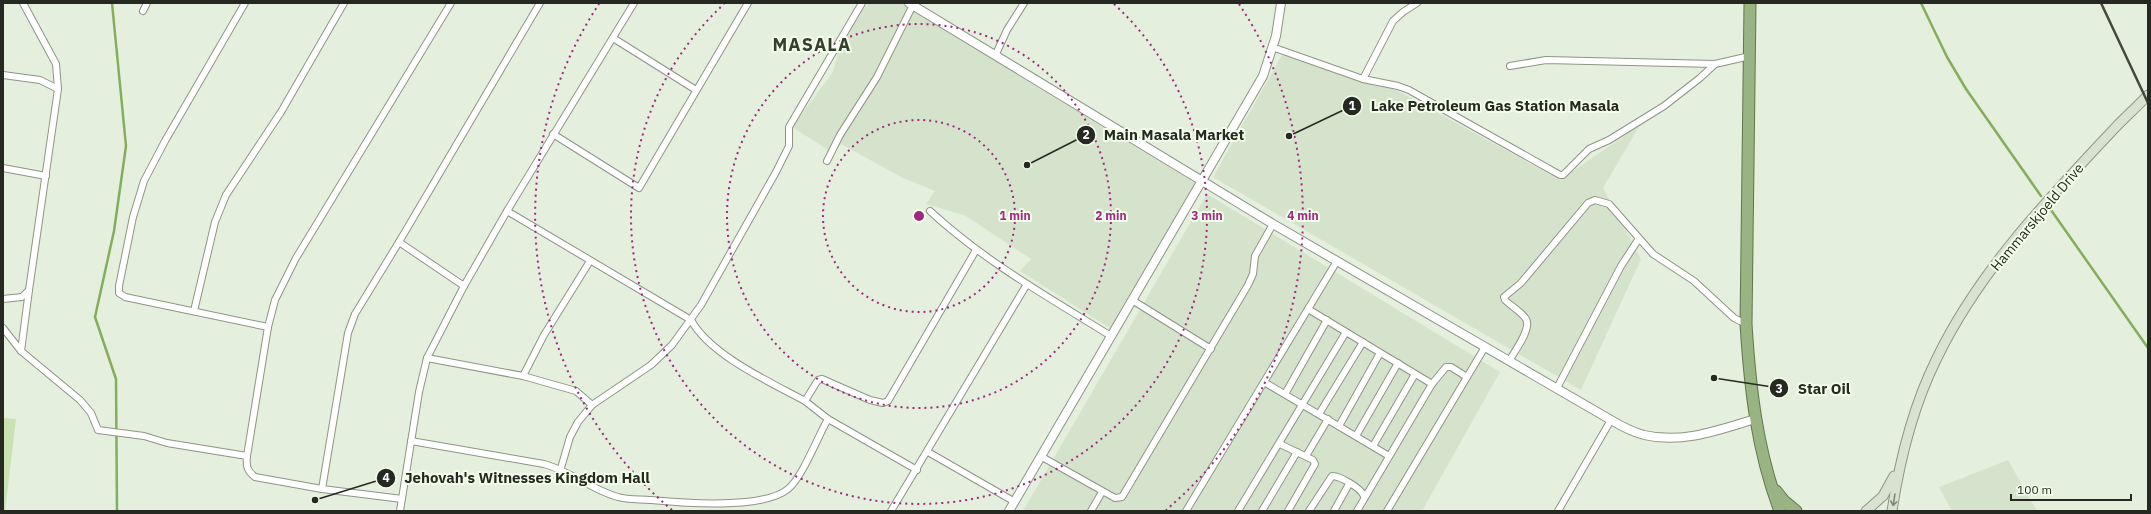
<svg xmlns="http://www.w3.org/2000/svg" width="2151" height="514" font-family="'IBM Plex Sans',sans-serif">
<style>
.built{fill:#d6e3cc}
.pitch{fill:#c8e2b1}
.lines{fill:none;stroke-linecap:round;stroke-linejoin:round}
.stream{stroke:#84ad5d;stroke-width:2.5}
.minor-casing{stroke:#8d9685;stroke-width:8}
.tertiary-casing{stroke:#8d9685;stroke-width:10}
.secondary-casing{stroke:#8d9685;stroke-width:11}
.trunk-casing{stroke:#60764c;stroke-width:13}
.minor{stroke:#fff;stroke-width:6}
.tertiary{stroke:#fff;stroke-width:8}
.secondary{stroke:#d9e2d0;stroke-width:9}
.trunk{stroke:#9ab382;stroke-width:11}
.rail{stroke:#444940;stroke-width:2.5}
.oneway{stroke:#7f8679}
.ring{fill:none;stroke:#a02880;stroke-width:2;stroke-dasharray:2 4}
.labels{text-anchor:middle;stroke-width:4;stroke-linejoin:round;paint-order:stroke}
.street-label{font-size:14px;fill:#252922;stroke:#f2fdea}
.district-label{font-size:18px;font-weight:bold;letter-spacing:1px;fill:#373e30;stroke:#f2fdea}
.centre{fill:#a02880;stroke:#f2fdea;stroke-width:2}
.ring-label{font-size:12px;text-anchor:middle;font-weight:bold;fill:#a02880;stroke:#f2fdea;stroke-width:4;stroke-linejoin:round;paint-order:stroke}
.leader{fill:none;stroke:#252922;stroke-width:1.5}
.callout-dot{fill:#252922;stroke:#f2fdea;stroke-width:1.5}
.mark-label{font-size:12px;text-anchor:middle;font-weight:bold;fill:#fff}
.callout-label{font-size:15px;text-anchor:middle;font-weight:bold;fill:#252922;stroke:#f2fdea;stroke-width:4;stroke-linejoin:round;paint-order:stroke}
</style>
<rect width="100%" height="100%" fill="#e5efdd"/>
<g class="built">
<polygon points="868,3 910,3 1202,181 1116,332 1020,271 1031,259 966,216 926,204 935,191 901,177 841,144 833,153 792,127 833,72 841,39"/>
<polygon points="1282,55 1396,90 1560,180 1640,125 1603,188 1641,259 1581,390 1213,177"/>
<polygon points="1207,194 1500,372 1422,511 1023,511"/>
<polygon points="2008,460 2037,511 1952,511 1939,487"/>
</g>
<polygon class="pitch" points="3,418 16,419 5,511 3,511"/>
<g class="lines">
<g class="stream">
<polyline points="112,3 126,146 114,231 95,317 116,379 117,511"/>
<polyline points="1921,3 1947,57 1966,89 2041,196"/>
<polyline points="2051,210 2148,348"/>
</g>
<defs>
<g id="minor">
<polyline points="245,3 165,141 144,181 133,217 119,286 119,293 125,297 268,327"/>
<polyline points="143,11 147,3"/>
<polyline points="613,38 696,90"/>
<polyline points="1272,47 1363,79 1398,86 1409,90 1560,175 1563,175 1589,149 1609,140 1664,106 1700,78 1715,64"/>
<polyline points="996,54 1007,30 1024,3"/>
<polyline points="1510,66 1546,60 1715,64 1750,56"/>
<polyline points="3,75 40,80 58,89"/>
<polyline points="1363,79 1393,21 1403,12 1417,3"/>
<polyline points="553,134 639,188 748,3"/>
<polyline points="827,161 840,135 877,77 913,5"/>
<polyline points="3,168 46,176"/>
<path d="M507,211L691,320C710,355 770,382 805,401"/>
<path d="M930,211C984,261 1048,297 1111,336"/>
<polyline points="399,242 464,286"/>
<polyline points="3,299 22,297 29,290 58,89 56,64 23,3"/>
<polyline points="1132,300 1211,349"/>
<polyline points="1308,309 1432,384 1357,511"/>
<polyline points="194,311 215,222 226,195 281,112 344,3"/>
<polyline points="3,328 21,351 80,400 91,413 98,430 144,436 167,443 247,456"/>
<polyline points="21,351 29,290"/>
<polyline points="427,358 523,376 576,391 592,405"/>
<path d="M1509,361C1514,352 1532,329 1526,319C1522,312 1511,306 1505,300L1504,297L1521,283L1588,203L1595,200L1609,204L1653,254L1694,281L1734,318L1746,324"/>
<polyline points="523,376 544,335 590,261"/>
<polyline points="1264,382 1389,456"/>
<polyline points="1432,384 1446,367 1451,367 1467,377"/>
<polyline points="1557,388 1621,266 1638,240"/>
<polyline points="1285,394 1327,320"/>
<polyline points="1319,414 1363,342"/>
<polyline points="1339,426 1380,353"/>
<polyline points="1356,436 1398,363"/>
<path d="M411,441L544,464C570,471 592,490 618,497C628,500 640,499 651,500C683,503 762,510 788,489C802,478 818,436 828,419"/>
<polyline points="1280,444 1313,460 1315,464 1288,511"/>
<polyline points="1373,446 1415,374"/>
<polyline points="928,452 1015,502"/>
<polyline points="1306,456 1328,419"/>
<polyline points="1042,457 1115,498 1122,497 1248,285 1253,274 1255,256 1273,224"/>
<polyline points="561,468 570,437 578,422 592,405 651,365 672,345 701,305 776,172 789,146 789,127 862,3"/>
<polyline points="917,470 828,419 805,401 818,380 822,379 870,400 883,403 888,401 976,250"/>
<polyline points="322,489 348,333 355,314 399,242 540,3"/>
<path d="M402,499L322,489L255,477C247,471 246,466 247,456L268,327L275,300L296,258L451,3"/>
<polyline points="400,511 419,392 427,358 464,286 507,211 634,3"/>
<polyline points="891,511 1027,284"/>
<polyline points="1091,511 1102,492"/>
<polyline points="1186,511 1337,261"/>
<polyline points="1238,511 1346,332"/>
<polyline points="1262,511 1297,452"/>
<path d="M1309,511L1332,476C1340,476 1361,488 1364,496"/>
<polyline points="1334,511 1349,484"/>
<polyline points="1387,511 1485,347"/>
<polyline points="1558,511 1611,420"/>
</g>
<g id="tertiary">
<path d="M909,3L1273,224L1611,420C1621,426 1633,432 1644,435C1682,444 1719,430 1755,419"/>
<polyline points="1009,511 1263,76 1276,36 1281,3"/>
</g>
<g id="secondary">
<polyline points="1866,511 1883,496 1894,476"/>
<path d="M1892,511C1900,458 1913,406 1937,358C1979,271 2048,199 2114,129C2125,117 2137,107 2148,95"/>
</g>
<g id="trunk">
<path d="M1750,3L1746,324C1750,388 1757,451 1780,511"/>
<polyline points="1776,491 1784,501 1796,511"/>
</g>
</defs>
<use href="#minor" class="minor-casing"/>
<use href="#tertiary" class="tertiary-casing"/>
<use href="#secondary" class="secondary-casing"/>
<use href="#trunk" class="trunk-casing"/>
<use href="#minor" class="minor"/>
<use href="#tertiary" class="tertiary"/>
<use href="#secondary" class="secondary"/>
<use href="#trunk" class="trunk"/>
<polyline class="rail" points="2101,3 2148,103"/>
</g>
<defs><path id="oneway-shaft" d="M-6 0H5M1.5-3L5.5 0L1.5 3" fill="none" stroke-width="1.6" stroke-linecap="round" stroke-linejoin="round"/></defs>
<use class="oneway" href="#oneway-shaft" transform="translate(1894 500) rotate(99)"/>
<g class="ring">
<circle cx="919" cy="216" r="96"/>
<circle cx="919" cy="216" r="192"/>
<path d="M1114 4A288 288 0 1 1 724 4"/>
<path d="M672 510A384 384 0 0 1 599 4M1239 4A384 384 0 0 1 1166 510"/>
</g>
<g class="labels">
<g class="street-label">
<text transform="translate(2037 217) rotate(-50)" y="5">Hammarskjoeld Drive</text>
</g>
<g class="district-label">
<text x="812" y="51">MASALA</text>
</g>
</g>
<circle cx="919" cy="216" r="6" class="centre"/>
<g class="ring-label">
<text x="1015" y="220">1 min</text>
<text x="1111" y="220">2 min</text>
<text x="1207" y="220">3 min</text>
<text x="1303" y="220">4 min</text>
</g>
<path class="leader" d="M1289 136L1352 106M1027 165L1086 135M1714 378L1779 388M315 500L386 478"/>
<g class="callout-dot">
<circle cx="1289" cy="136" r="4"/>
<circle cx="1027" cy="165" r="4"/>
<circle cx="1714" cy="378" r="4"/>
<circle cx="315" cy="500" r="4"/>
<circle cx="1352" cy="106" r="10"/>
<circle cx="1086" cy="135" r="10"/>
<circle cx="1779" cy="388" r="10"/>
<circle cx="386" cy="478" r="10"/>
</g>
<g class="mark-label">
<text x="1352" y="110">1</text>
<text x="1086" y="139">2</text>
<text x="1779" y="393">3</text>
<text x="386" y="482">4</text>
</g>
<g class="callout-label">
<text x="1495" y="111">Lake Petroleum Gas Station Masala</text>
<text x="1174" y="140">Main Masala Market</text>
<text x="1824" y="394">Star Oil</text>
<text x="527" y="483">Jehovah's Witnesses Kingdom Hall</text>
</g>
<rect width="2151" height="514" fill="none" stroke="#252922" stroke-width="8"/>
<path d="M2011 494v6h120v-6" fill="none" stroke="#252922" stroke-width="2"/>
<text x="2017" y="494" font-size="12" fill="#252922" stroke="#f2fdea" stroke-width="3" paint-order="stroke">100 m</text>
</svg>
